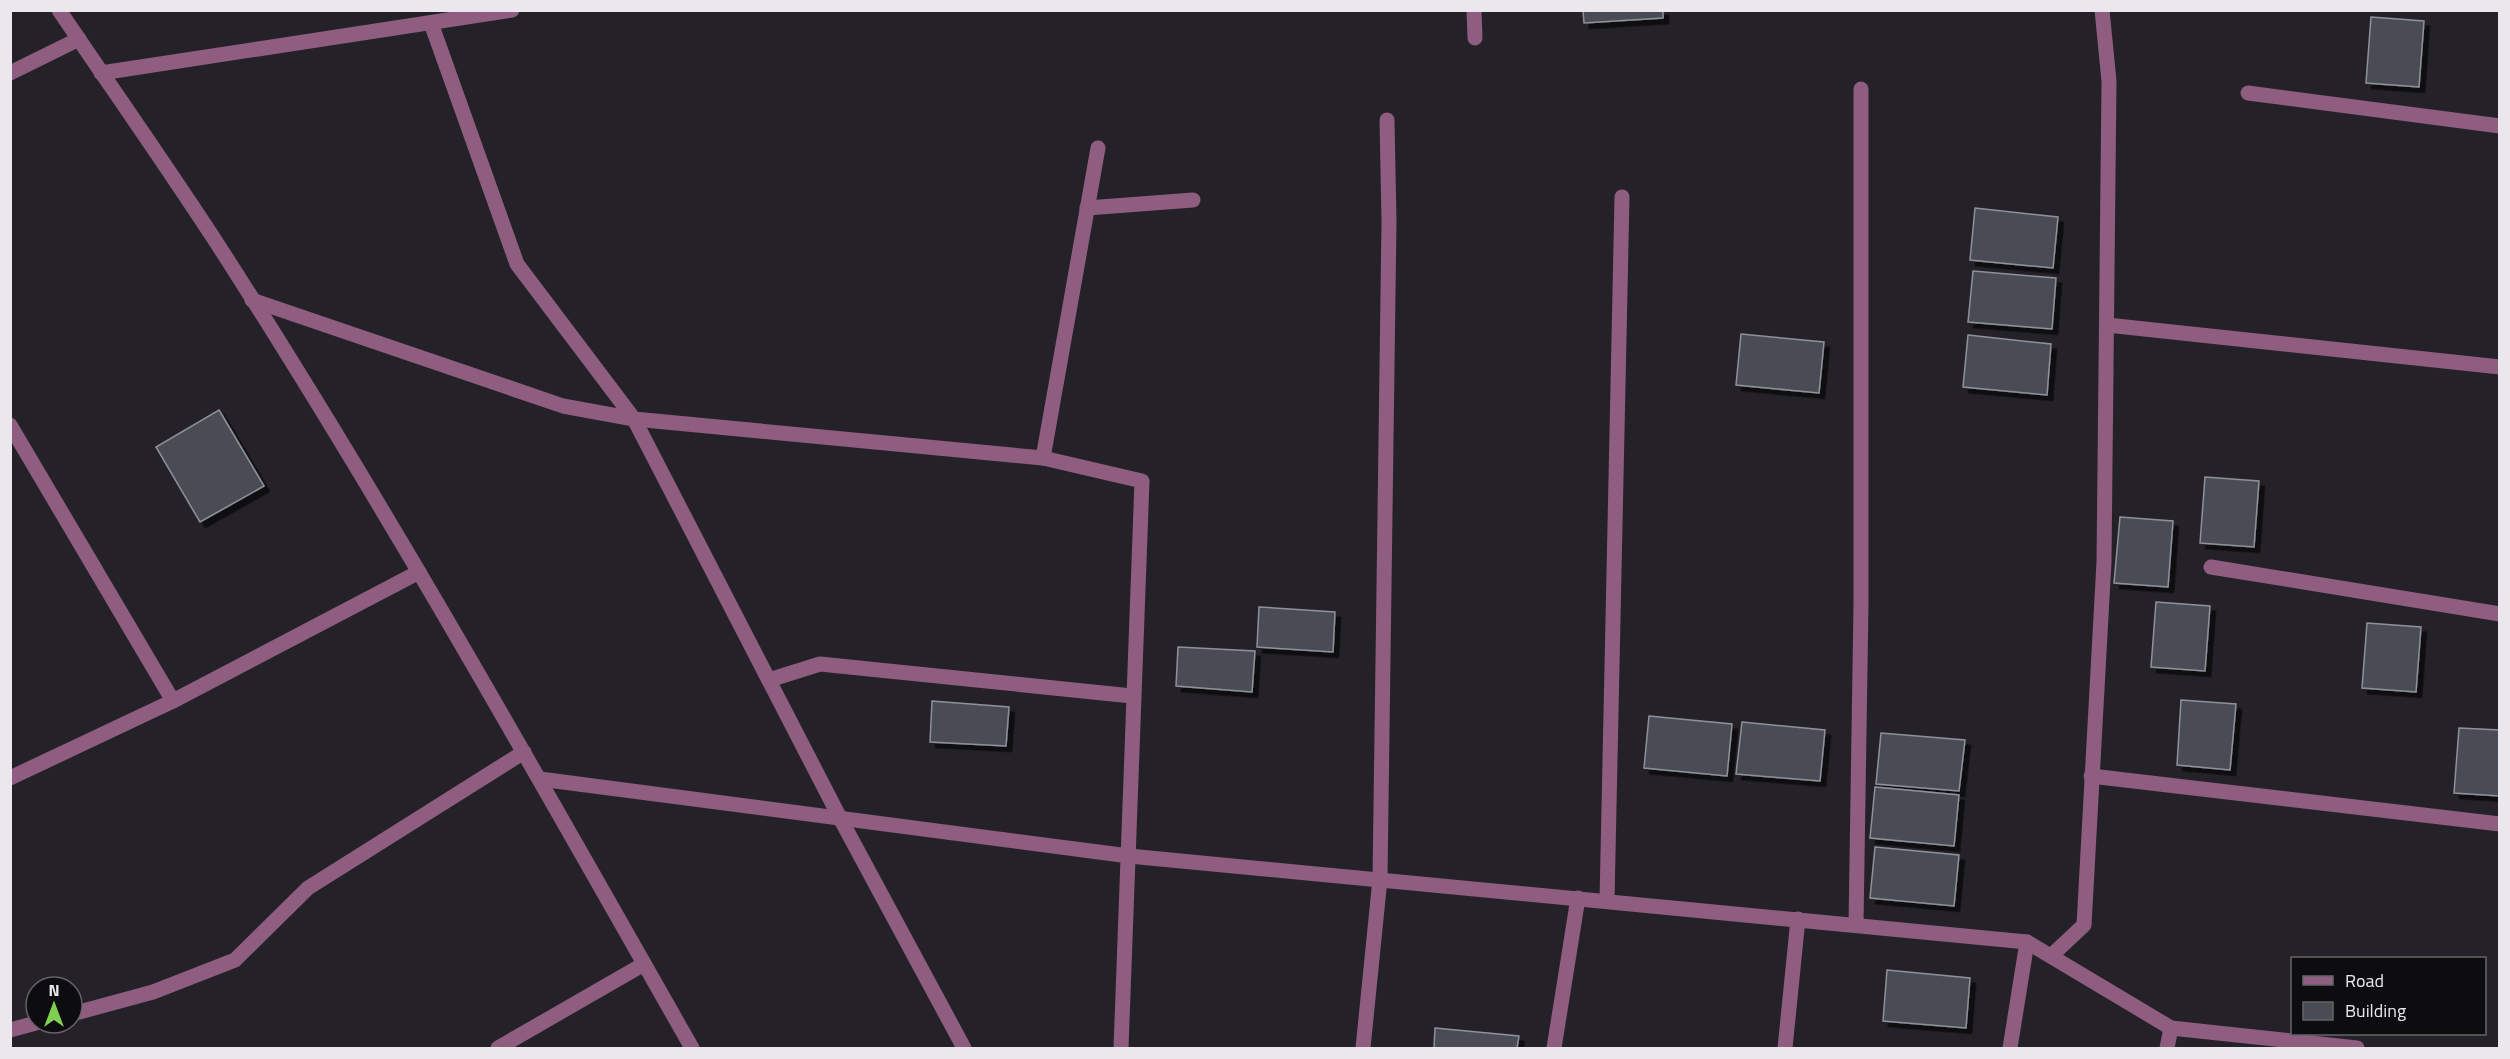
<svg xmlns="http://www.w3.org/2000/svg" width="2510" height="1059" font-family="'Titillium Web',sans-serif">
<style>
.building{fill:#4a4c54;stroke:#8e919a;stroke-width:1.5;filter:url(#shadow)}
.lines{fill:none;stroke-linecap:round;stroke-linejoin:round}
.minor{stroke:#8e5d7f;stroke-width:15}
</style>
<defs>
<filter id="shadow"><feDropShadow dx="5.5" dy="5.5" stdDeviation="0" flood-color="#0009"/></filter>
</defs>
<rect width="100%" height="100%" fill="#242128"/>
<g class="building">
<polygon points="1583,10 1663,10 1663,18 1584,23"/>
<polygon points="2371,17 2424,21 2419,87 2366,83"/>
<polygon points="1975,208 2058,217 2053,268 1970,260"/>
<polygon points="1973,271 2056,278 2052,329 1968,322"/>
<polygon points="1741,334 1824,342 1819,393 1736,385"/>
<polygon points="1968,335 2051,344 2047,395 1963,387"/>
<polygon points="219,410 264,486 200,522 156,447"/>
<polygon points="2205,477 2259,481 2254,547 2200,543"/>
<polygon points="2120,517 2173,521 2168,587 2114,583"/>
<polygon points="2156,602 2210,606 2205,671 2151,667"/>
<polygon points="1259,607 1335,612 1333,652 1257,647"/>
<polygon points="2367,623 2421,627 2416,692 2362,688"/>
<polygon points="1178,647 1255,651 1252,692 1176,686"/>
<polygon points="2181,700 2236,704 2230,770 2177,765"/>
<polygon points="932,701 1009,707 1006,746 930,742"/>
<polygon points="1649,716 1732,724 1727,776 1644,768"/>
<polygon points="1742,722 1825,730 1820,781 1736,774"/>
<polygon points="2459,728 2500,730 2500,796 2454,793"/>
<polygon points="1881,733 1965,740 1959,791 1876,784"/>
<polygon points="1875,787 1959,795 1954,846 1870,838"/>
<polygon points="1875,847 1959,855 1954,906 1870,898"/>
<polygon points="1887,970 1970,978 1966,1028 1883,1021"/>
<polygon points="1435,1028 1519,1036 1517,1048 1434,1048"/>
</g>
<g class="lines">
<g class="minor">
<path d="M59,10C113,90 168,168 220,248C388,509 539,779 692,1048"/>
<polyline points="1474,10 1475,38"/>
<polyline points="431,23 517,264 634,419 1043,458 1142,481 1121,1048"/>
<polyline points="10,73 79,39"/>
<polyline points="101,73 512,10"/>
<polyline points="2248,93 2500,126"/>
<polyline points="1087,208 1193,200"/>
<polyline points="252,300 563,406 634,419 840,818 964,1048"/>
<polyline points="2107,325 2500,367"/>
<polyline points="10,425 173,701 419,572"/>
<polyline points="1043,458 1098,148"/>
<polyline points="2211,567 2500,614"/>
<polyline points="769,680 820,664 1132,696"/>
<polyline points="2091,776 2500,824"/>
<polyline points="10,778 173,701"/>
<polyline points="540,779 1129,856 2027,942 2171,1028 2357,1048"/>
<polyline points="1607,901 1622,197"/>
<polyline points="1856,925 1861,604 1861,89"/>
<polyline points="2051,956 2084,925 2104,562 2109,81 2102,10"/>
<polyline points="72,1014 153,992 235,960 308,888 524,752"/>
<polyline points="10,1030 36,1023"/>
<polyline points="498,1048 644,964"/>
<polyline points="1363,1048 1380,879 1389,221 1387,120"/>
<polyline points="1554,1048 1578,898"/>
<polyline points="1785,1048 1798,919"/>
<polyline points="2010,1048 2027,942"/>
<polyline points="2167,1048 2171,1028"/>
</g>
</g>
<rect width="2510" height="1059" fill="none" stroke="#eae8ed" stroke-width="24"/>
<rect x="2291" y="957" width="195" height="78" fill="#0d0c0f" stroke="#656468" stroke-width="1.5"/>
<rect x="2303" y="976" width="30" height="9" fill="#8e5d7f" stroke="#656468" stroke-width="1.5"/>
<text x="2345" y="987" font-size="18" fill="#eae8ed">Road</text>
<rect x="2303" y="1002" width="30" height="18" fill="#4a4c54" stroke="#656468" stroke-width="1.5"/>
<text x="2345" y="1017" font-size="18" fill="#eae8ed">Building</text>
<g transform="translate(54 1005)"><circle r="28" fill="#0d0c0f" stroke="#656468" stroke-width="1.5"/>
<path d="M0-4.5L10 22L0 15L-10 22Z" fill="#7fd052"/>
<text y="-9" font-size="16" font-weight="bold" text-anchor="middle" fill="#eae8ed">N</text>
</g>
</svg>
